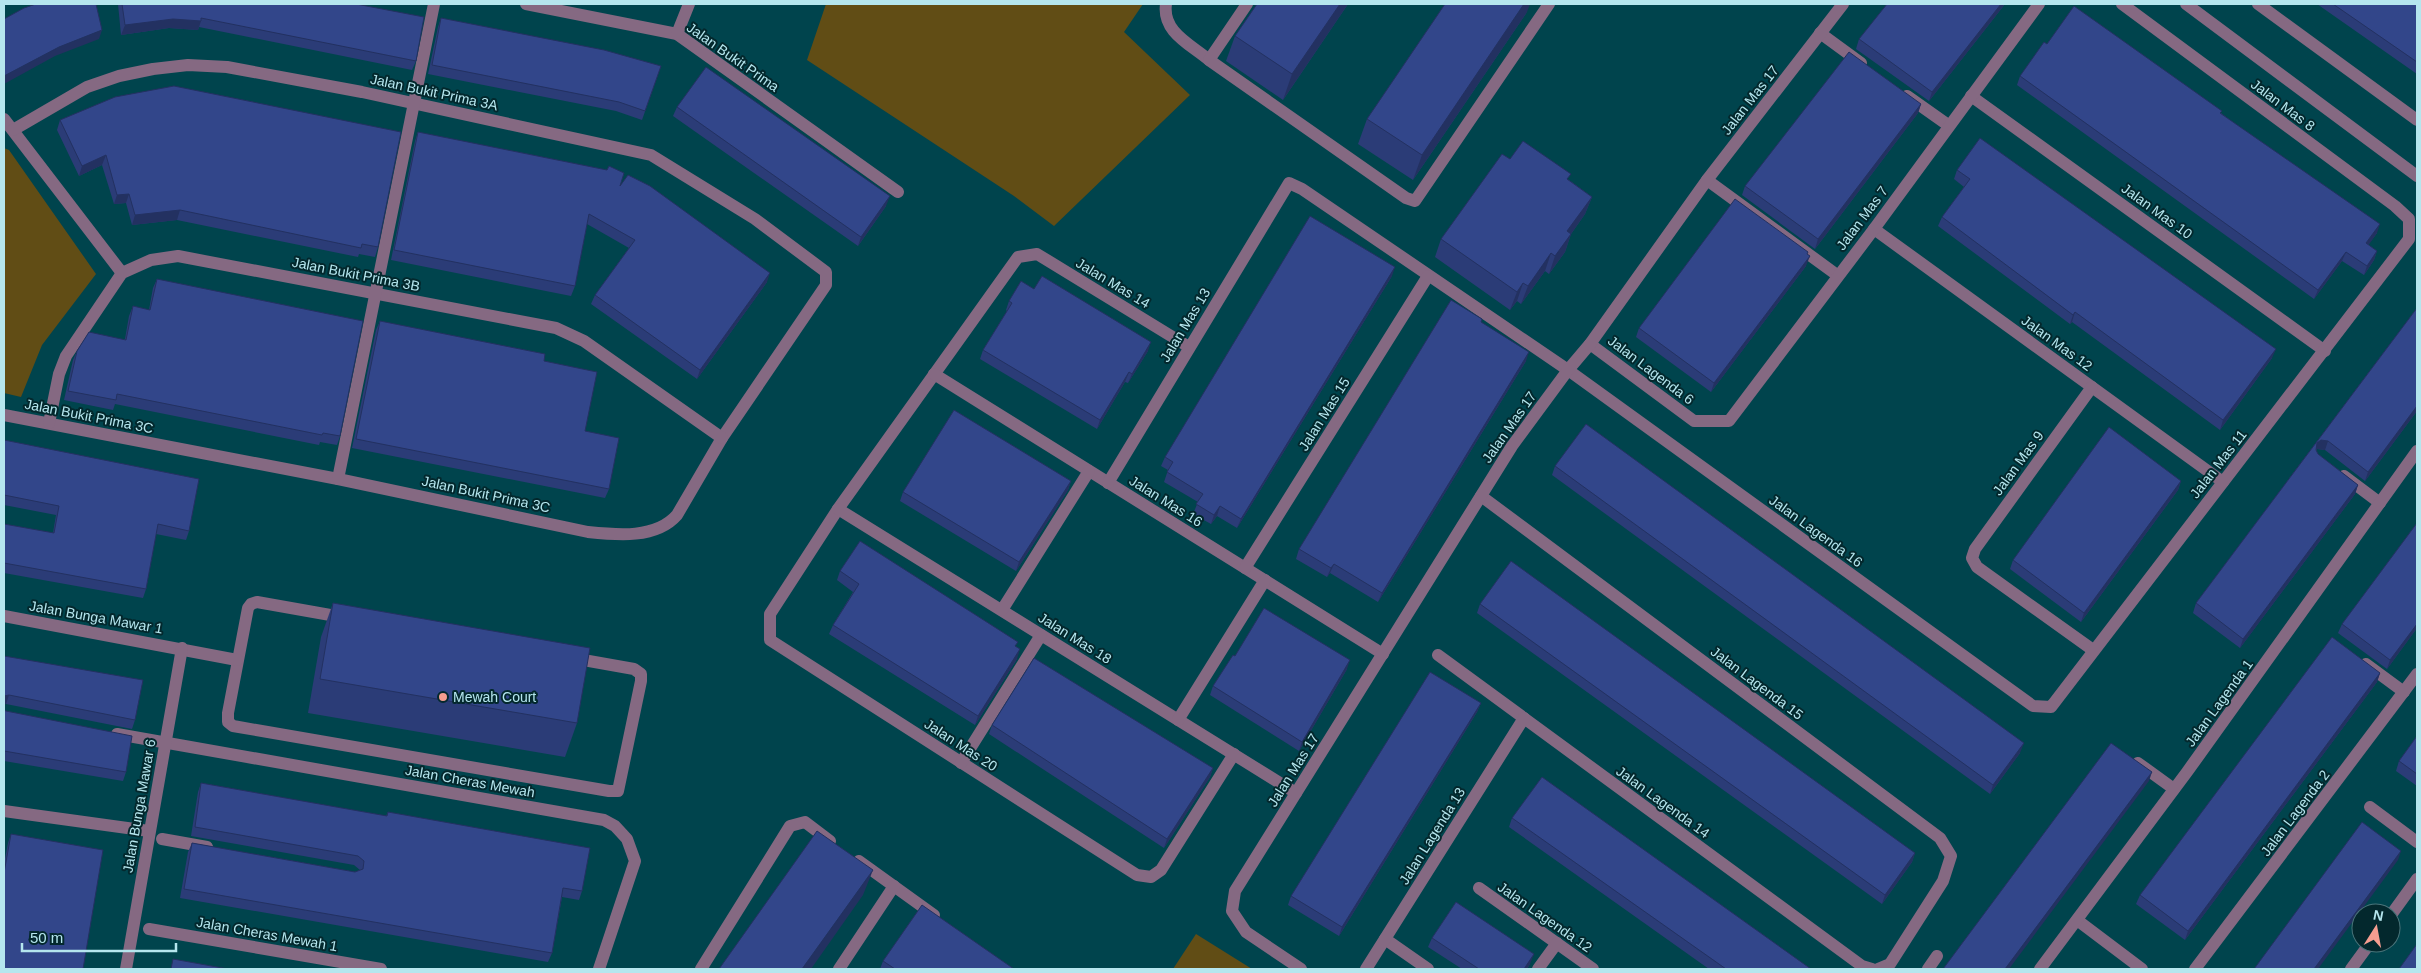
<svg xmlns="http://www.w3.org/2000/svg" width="2421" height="973" font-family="Arial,sans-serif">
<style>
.green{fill:#614d15}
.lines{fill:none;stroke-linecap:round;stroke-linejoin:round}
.minor{stroke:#856982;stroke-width:12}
.wall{fill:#2b3c77}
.shaded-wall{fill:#233161}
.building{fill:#32468a;stroke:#233161}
.poi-dot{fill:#f59d90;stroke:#03282d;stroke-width:2}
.labels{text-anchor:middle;stroke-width:4;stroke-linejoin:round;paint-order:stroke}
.street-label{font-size:14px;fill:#b5e6ee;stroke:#03282d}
.poi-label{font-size:14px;fill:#b5e6ee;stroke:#03282d;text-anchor:start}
</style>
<rect width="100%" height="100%" fill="#00444d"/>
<g class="green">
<polygon points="826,4 1143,4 1124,32 1190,95 1054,226 1014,196 807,60"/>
<polygon points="4,148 9,150 96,274 42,345 21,397 4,393"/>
<polygon points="1196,934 1252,969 1173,969"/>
</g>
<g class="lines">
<g class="minor">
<polyline points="526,4 677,34 898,192"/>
<path d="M1166,4C1162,32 1190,44 1209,60"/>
<polyline points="1247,4 1209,60 1406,198 1415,201 1549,4"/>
<polyline points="2186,4 2417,176"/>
<polyline points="2258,4 2417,120"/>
<polyline points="1820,33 1861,63"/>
<polyline points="677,34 689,4"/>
<polyline points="1907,96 1948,125"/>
<polyline points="1971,96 2325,351"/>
<polyline points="4,119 122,273"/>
<polyline points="1707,180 1837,275"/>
<polyline points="1874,229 2223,482"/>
<polyline points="1590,344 1694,421 1729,421 1874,229 2039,4"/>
<polyline points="1189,347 1037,254 1018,257 838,509 770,614 770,640 1137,875 1151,877 1161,870 1234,754"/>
<polyline points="934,374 1383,654"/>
<polyline points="2092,387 1975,549 1972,558 1977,567 2093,650"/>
<path d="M4,415L338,479L588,532C617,535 656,539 677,515L722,438L826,285V272L755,219L651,155L362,92L227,67L188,65L153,69L119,76L87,87L13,130"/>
<polyline points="49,423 59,374 66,356 122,273 151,260 178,256 556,328 584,341 722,438"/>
<polyline points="2344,476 2380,503"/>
<polyline points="338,479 434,4"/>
<polyline points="1108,483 1289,183 1302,189 1568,370 2033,706 2051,707 2409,239 2409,219 2395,206 2122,4"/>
<polyline points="1481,496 1940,838 1951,856 1943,881 1890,964 1878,969"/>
<polyline points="838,509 1296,793"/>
<polyline points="1245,568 1428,276"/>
<polygon points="257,602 634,669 641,674 641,681 618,791 609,791 233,726 228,722 228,713 248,608 251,604"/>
<polyline points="1002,610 1089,471"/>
<polyline points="4,616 237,660"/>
<polyline points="1438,655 1862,966 1872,969"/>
<polyline points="2366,664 2404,692"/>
<polyline points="1178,720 1265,580"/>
<polyline points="117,734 604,820 615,826 627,839 635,861 599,969"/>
<polyline points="961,763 1041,635"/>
<polyline points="2138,763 2174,789"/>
<polyline points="2370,807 2417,842"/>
<polyline points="4,811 149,831"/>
<polyline points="162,839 207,847"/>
<polyline points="859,861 934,915"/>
<polyline points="1479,888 1593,969"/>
<polyline points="2391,915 2417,879"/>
<polyline points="2077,920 2142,969"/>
<polyline points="149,929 381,969"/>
<polyline points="1385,939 1428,969"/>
<polyline points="126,969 182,648"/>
<polyline points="701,969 790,826 805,822 830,841"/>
<polyline points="839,969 894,886"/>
<polyline points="1301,969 1246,932 1232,911 1235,891 1512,446 1568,370 1590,344 1707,180 1843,4"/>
<polyline points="1366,969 1524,718"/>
<polyline points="1538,969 1557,943"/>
<polyline points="1928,969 1937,956"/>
<polyline points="2040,969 2187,772 2417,451"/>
<polyline points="2195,969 2417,674"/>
<polyline points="2351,969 2370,943"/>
</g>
</g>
<g class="wall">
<polygon points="118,4 356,4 416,61 412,70 199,27 198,30 169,28 121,35"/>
<polygon points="1257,4 1348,4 1283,100 1226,61 1235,36"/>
<polygon points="2005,4 1929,101 1856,49 1859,39"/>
<polygon points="2317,4 2417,4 2417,74"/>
<polygon points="1527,12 1413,180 1358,144 1367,119"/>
<polygon points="441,18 661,66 642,120 616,111 428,74 438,27"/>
<polygon points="2047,44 2221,113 2377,233 2368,245 2377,251 2374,260 2364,275 2342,261 2314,299 2017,85 2020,76"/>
<polygon points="1921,104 1918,113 1815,249 1742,195 1745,186"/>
<polygon points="677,107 886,206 858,246 673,116"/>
<polygon points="60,120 378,247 375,257 359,254 358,257 177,220 132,225 126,203 114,204 102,165 79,176 57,130"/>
<polygon points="418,132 620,186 767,282 697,379 591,304 595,295 629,248 587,224 575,286 571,296 391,260 415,141"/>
<polygon points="1510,159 1569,180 1592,197 1585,214 1571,234 1565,252 1549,274 1545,271 1521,304 1517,301 1510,310 1435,257 1441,239"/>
<polygon points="1957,170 2272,358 2220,430 2072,322 2070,324 1938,226 1942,217 1964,187 1954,179"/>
<polygon points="1807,255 1806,266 1711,392 1636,337 1639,328"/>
<polygon points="1392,276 1237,528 1217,516 1211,524 1193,514 1198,502 1164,482 1168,470 1161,466 1165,457"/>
<polygon points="157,279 340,436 337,445 320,442 319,445 115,404 113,410 64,400 73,360 77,351 125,339 129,316 133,306 149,310 153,288"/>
<polygon points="1034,289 1148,351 1128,383 1125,382 1097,429 980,359 983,350 1007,311 1006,310 1009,301"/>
<polygon points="2417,308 2417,411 2365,481 2325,450 2317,449 2316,451 2318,454 2358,485 2355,494 2240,648 2193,613 2196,603"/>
<polygon points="380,321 544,361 585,431 609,489 605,498 352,448 376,330"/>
<polygon points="1481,322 1526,361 1378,602 1330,573 1327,577 1296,559 1299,549"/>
<polygon points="4,440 189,531 186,540 156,534 146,589 143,598 4,573 4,524 53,533 56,515 4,505"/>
<polygon points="1555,466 2020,753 1990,794 1552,475"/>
<polygon points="1071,481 1068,490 1016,571 900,501 903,492"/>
<polygon points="2181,481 2178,490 2081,622 2010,569 2013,560"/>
<polygon points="840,571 1017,659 975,725 829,634 833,625 853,592 837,580"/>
<polygon points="333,603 577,723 565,757 308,713 321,637"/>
<polygon points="1480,604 1915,853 1912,862 1882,904 1477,613"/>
<polygon points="2342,624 2417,628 2387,669 2338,633"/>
<polygon points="4,656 135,720 132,729 6,704"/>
<polygon points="1235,656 1347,669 1299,751 1210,695 1213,686"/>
<polygon points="2380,673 2377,682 2185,940 2136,904 2140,895"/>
<polygon points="1481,703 1477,712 1339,936 1288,905 1291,896"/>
<polygon points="4,710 126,772 123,781 4,761"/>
<polygon points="992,725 1213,768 1210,777 1164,848 989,734"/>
<polygon points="2417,736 2417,786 2396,771 2399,761"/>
<polygon points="201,783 386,816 388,812 582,891 579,900 562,897 552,953 548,962 180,898 188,852 192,843 355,872 360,870 354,865 191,836 198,792"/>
<polygon points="1512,818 1811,969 1709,969 1509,827"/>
<polygon points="11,834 4,969 4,864 8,843"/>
<polygon points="1432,938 1530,964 1527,969 1462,969 1428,947"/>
<polygon points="883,961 1014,969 880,969"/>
</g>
<g class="shaded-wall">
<polygon points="1340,4 1348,4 1283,100 1292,74"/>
<polygon points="1524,4 1530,4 1527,12 1413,180 1422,155"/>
<polygon points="2001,4 2005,4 1929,101 1932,92"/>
<polygon points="173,19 201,21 198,30 169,28 121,35 125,25"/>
<polygon points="102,30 99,39 55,56 4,84 4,76 59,47"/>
<polygon points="1921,104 1918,113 1815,249 1818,239"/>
<polygon points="106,155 102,165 79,176 82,166"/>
<polygon points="129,194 126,203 114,204 117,195"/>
<polygon points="890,196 886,206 858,246 861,237"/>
<polygon points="1592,197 1585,214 1571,234 1565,252 1549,274 1555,256 1567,231"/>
<polygon points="180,210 177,220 132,225 135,215"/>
<polygon points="2380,224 2377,233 2363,253 2366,243"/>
<polygon points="2377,251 2374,260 2364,275 2367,266"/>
<polygon points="2346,252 2342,261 2314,299 2318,290"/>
<polygon points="1551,253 1545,271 1521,304 1528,286"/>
<polygon points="1810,256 1806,266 1711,392 1714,383"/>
<polygon points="1395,267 1392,276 1237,528 1241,519"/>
<polygon points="770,273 767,282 697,379 700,370"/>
<polygon points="1523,283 1517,301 1510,310 1517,292"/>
<polygon points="2075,312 2072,322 2070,324 2073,315"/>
<polygon points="1151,342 1148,351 1128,383 1132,374"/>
<polygon points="2276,349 2272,358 2220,430 2223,420"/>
<polygon points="1529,352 1526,361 1378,602 1382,593"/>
<polygon points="1129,372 1125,382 1097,429 1100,420"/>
<polygon points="2417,406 2417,411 2365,481 2368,472"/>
<polygon points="2321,440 2328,441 2325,450 2317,449 2313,452 2317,443"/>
<polygon points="1071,481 1068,490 1016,571 1019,562"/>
<polygon points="2181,481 2178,490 2081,622 2084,613"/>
<polygon points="2358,485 2355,494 2240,648 2243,639"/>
<polygon points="1220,506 1217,516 1211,524 1214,515"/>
<polygon points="1334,564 1330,573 1327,577 1331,568"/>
<polygon points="2417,624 2417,628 2387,669 2390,660"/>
<polygon points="1020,649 1017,659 975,725 978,716"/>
<polygon points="1350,660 1347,669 1299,751 1302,742"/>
<polygon points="2380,673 2377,682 2185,940 2188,931"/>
<polygon points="9,695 6,704 4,705 4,696"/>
<polygon points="1481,703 1477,712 1339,936 1342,927"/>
<polygon points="2024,743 2020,753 1990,794 1993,785"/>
<polygon points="1213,768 1210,777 1164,848 1167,839"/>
<polygon points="2152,772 2149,781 2009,969 2005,969"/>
<polygon points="2401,851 2398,860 2318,969 2314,969"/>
<polygon points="1915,853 1912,862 1882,904 1885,895"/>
<polygon points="873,870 863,895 811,969 802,969"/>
<polygon points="1534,954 1530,964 1527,969 1524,969"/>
</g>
<g class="building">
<polygon points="36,4 96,4 102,30 59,47 4,76 4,19 24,8"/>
<polygon points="122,4 356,4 424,17 416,61 201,18 201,21 173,19 125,25"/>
<polygon points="1257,4 1340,4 1292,74 1235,36"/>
<polygon points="1445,4 1524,4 1422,155 1367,119"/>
<polygon points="1887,4 2001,4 1932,92 1859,39"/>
<polygon points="2333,4 2417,4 2417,62"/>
<polygon points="2074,6 2222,111 2220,113 2380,224 2366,243 2377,251 2367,266 2346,252 2318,290 2020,76 2044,42 2047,44"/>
<polygon points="441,18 604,50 661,66 645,111 619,102 432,65"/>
<polygon points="1849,52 1921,104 1818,239 1745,186"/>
<polygon points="706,67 890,196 861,237 677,107"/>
<polygon points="174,86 401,132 378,247 362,244 361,248 180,210 135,215 129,194 117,195 106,155 82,166 60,120 115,97"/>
<polygon points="418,132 607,170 609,166 624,173 620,186 628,175 650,186 770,273 700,370 595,295 635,240 589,214 575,286 394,250"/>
<polygon points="1980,138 2276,349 2223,420 2075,312 2073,315 1942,217 1970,179 1957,170"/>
<polygon points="1523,141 1571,174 1567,179 1592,197 1567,231 1571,234 1555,256 1551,253 1528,286 1523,283 1517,292 1441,239 1502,154 1510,159"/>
<polygon points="1735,199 1808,252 1807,254 1810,256 1714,383 1639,328"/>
<polygon points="1310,216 1395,267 1241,519 1220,506 1214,515 1196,504 1203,494 1167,472 1173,462 1165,457"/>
<polygon points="1042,276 1151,342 1132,374 1129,372 1100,420 983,350 1012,303 1009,301 1021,281 1034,289"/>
<polygon points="157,279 363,321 340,436 323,433 322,435 117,394 116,400 68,391 77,351 89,332 126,340 133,306 150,310"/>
<polygon points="1451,300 1482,319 1481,322 1529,352 1382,593 1334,564 1331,568 1299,549"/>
<polygon points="2417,308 2417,406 2368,472 2328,441 2321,440 2317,443 2316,450 2318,454 2358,485 2243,639 2196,603"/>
<polygon points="380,321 545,354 544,361 597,372 585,431 619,438 609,489 356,439"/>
<polygon points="954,410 1071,481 1019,562 903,492"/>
<polygon points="1586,424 2024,743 1993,785 1555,466"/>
<polygon points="2109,427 2181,481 2084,613 2013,560"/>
<polygon points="4,440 199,479 189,531 158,524 146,589 4,563 4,524 54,533 59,506 4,495"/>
<polygon points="2417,523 2417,624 2390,660 2342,624"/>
<polygon points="860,541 1018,642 1015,646 1020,649 978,716 833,625 859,584 840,571"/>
<polygon points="1511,561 1915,853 1885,895 1480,604"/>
<polygon points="333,603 590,648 577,723 320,679"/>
<polygon points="1264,608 1350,660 1302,742 1213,686 1233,655 1235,656"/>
<polygon points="2332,637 2380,673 2188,931 2140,895"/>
<polygon points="4,656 143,680 135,720 9,695 4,696"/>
<polygon points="1034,658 1213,768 1167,839 992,725"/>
<polygon points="1430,672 1481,703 1342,927 1291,896"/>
<polygon points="4,710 6,711 132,736 126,772 4,751"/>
<polygon points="2417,736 2417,774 2399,761"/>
<polygon points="2111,743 2152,772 2005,969 1943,969"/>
<polygon points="1542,777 1811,969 1726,969 1512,818"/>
<polygon points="201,783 387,816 388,812 590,848 582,891 563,888 552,953 184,889 192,843 355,872 363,869 364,861 358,856 195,827"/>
<polygon points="2362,822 2401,851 2314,969 2254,969"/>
<polygon points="817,831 873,870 802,969 719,969"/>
<polygon points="11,834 103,850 83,969 4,969 4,873"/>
<polygon points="1456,902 1534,954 1524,969 1479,969 1432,938"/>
<polygon points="922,905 1014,969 895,969 883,961"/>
<polygon points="2417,944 2417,969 2399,969"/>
<polygon points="173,959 228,969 171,969"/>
</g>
<circle class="poi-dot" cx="443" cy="697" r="5"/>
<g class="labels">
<g class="street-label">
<text transform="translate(733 57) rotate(35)" y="5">Jalan Bukit Prima</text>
<text transform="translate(434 92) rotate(12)" y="5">Jalan Bukit Prima 3A</text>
<text transform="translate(1750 100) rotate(-52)" y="5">Jalan Mas 17</text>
<text transform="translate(2283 105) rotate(37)" y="5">Jalan Mas 8</text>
<text transform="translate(2157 211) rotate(36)" y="5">Jalan Mas 10</text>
<text transform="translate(1862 218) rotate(-53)" y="5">Jalan Mas 7</text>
<text transform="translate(356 274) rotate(11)" y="5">Jalan Bukit Prima 3B</text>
<text transform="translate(1113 283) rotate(31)" y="5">Jalan Mas 14</text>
<text transform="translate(1185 325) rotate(-59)" y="5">Jalan Mas 13</text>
<text transform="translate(2057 343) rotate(36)" y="5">Jalan Mas 12</text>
<text transform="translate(1651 370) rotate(37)" y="5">Jalan Lagenda 6</text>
<text transform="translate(1324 414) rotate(-58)" y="5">Jalan Mas 15</text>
<text transform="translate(89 416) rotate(11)" y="5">Jalan Bukit Prima 3C</text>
<text transform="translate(1509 427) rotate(-55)" y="5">Jalan Mas 17</text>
<text transform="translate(2018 463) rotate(-54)" y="5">Jalan Mas 9</text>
<text transform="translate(2218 464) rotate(-52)" y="5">Jalan Mas 11</text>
<text transform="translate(486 494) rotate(12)" y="5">Jalan Bukit Prima 3C</text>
<text transform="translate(1166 501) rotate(32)" y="5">Jalan Mas 16</text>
<text transform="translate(1816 531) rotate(36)" y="5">Jalan Lagenda 16</text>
<text transform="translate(96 617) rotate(10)" y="5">Jalan Bunga Mawar 1</text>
<text transform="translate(1075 638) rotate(32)" y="5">Jalan Mas 18</text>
<text transform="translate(1757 683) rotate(37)" y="5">Jalan Lagenda 15</text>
<text transform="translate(2219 703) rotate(-54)" y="5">Jalan Lagenda 1</text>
<text transform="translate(961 745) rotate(33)" y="5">Jalan Mas 20</text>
<text transform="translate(1293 770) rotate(-58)" y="5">Jalan Mas 17</text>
<text transform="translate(470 781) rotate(10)" y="5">Jalan Cheras Mewah</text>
<text transform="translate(1663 802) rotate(36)" y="5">Jalan Lagenda 14</text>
<text transform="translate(139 806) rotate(-80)" y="5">Jalan Bunga Mawar 6</text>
<text transform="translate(2295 813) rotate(-53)" y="5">Jalan Lagenda 2</text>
<text transform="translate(1432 836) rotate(-58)" y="5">Jalan Lagenda 13</text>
<text transform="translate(1545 917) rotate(35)" y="5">Jalan Lagenda 12</text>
<text transform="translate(267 934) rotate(10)" y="5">Jalan Cheras Mewah 1</text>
</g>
<g class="poi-label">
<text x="453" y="702">Mewah Court</text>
</g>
</g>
<rect width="2421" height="973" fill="none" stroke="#b5e6ee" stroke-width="10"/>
<g transform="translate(2376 928) rotate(11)"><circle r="24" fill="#03282d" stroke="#4a747a"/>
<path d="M0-4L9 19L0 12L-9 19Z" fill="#f59d90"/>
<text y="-8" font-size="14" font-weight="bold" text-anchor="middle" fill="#b5e6ee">N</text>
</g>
<path d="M22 943v8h154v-8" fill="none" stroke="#b5e6ee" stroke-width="2.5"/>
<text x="30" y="943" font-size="15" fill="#b5e6ee" stroke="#03282d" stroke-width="4" paint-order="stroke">50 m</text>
</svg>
